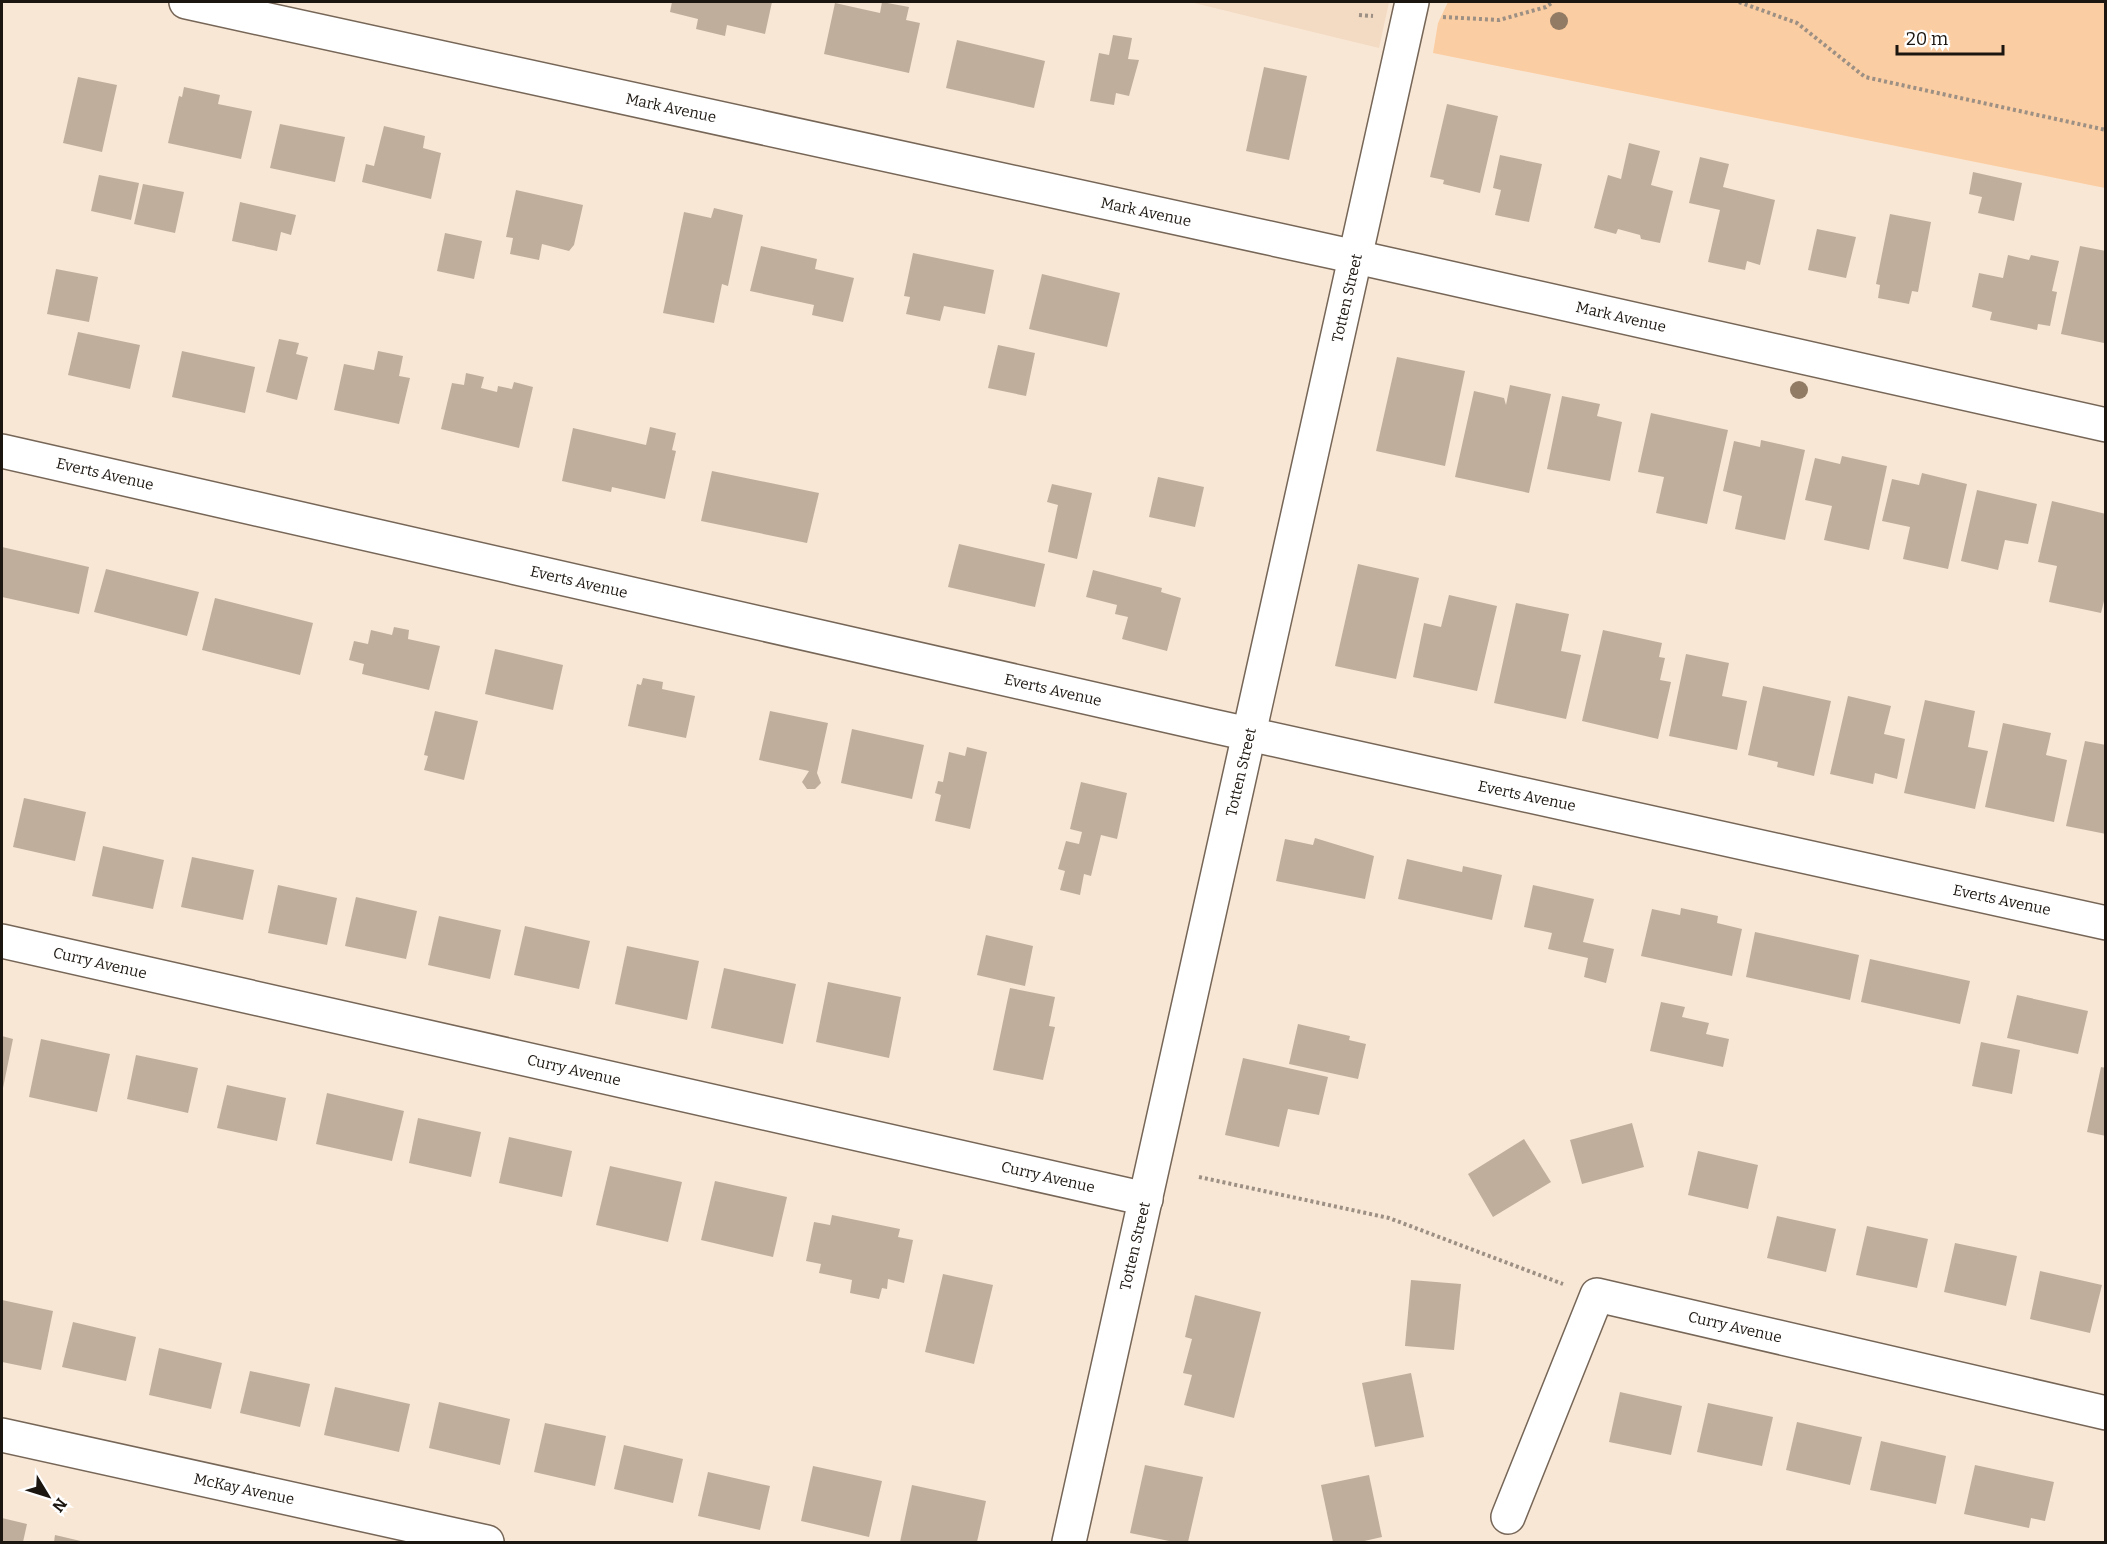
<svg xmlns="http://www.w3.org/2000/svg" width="2107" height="1544" font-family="Bitter,serif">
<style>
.built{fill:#f3dac3}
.green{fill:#fbcda2}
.building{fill:#c0ae9d}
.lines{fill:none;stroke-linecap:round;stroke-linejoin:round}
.street-casing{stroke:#766657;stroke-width:36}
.path{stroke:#9c8f83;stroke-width:4;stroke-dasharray:3 3;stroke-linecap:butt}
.street{stroke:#fff;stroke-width:33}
.tree{fill:#917b64}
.labels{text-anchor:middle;stroke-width:4.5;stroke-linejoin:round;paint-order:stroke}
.street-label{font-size:15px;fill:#1c1610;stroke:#fff}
</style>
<rect width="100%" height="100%" fill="#f9e7d5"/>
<polygon class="built" points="1190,2 1389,2 1379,48"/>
<polygon class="green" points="1448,2 2105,2 2105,188 1433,53 1438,23"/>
<g class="building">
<polygon points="672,2 772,2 765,34 727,25 725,36 696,29 698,19 670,12"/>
<polygon points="882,2 909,7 906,20 920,23 909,73 824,54 835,3 880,13"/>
<polygon points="1113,35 1132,38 1128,59 1139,60 1129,96 1116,93 1114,105 1090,101 1099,53 1109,55"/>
<polygon points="957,40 1045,61 1034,108 946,88"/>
<polygon points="1264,67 1307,76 1289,160 1246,151"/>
<polygon points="78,77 117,85 102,152 63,143"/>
<polygon points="184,87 220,95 218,104 252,111 241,159 168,143 179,96 182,97"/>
<polygon points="1447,104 1498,116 1480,193 1443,184 1444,180 1430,177"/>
<polygon points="280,124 345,137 335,182 270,168"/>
<polygon points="384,126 425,136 423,148 441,153 431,199 362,182 366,164 374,166"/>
<polygon points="1629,143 1660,151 1651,185 1673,191 1660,243 1641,239 1640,235 1618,229 1616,234 1594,228 1608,175 1621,179"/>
<polygon points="1500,155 1542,164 1529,222 1495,215 1501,190 1493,188"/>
<polygon points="1700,157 1729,164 1723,187 1775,200 1760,265 1747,261 1745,270 1708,262 1720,210 1689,203"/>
<polygon points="1973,172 2022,183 2014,221 1978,213 1982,197 1969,194"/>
<polygon points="99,175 139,183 131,220 91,211"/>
<polygon points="143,184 184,192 175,233 134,224"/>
<polygon points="516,190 583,205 574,245 569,251 542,244 539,260 510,254 513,238 506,237"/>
<polygon points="240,202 296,215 291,235 281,232 277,251 232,241"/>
<polygon points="714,208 743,215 728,286 722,284 714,323 663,313 684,212 711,218"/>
<polygon points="1890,214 1931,222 1918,292 1912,291 1909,304 1878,298 1880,285 1876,284"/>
<polygon points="1817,229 1856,237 1846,278 1808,270"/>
<polygon points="445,233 482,241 474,279 437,271"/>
<polygon points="761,246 817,259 815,269 854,278 843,322 812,315 814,305 750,291"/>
<polygon points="2080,246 2106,251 2106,334 2104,343 2061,334"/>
<polygon points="913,253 994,270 985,314 944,306 940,321 906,314 910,297 904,296"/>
<polygon points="2008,255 2029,260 2031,255 2059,261 2052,291 2057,292 2050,326 2038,324 2037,330 1990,320 1992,312 1972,307 1979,273 2003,278"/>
<polygon points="56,269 98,277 89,322 47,314"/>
<polygon points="1042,274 1120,293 1107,347 1029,329"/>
<polygon points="78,332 140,345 130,389 68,375"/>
<polygon points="279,339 299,343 296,354 308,357 297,400 266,392"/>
<polygon points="998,345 1035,353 1026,396 988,388"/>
<polygon points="182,351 255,367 245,413 172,397"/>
<polygon points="378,351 403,356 399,376 410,378 399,424 334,410 344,364 374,370"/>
<polygon points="1397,357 1465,371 1445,466 1376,451"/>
<polygon points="466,373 484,377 481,388 497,392 498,386 512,389 514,382 533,387 519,448 441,429 452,383 464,385"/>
<polygon points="1510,385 1551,394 1529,493 1455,477 1474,391 1504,398 1506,405"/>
<polygon points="1562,396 1600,404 1597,416 1622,422 1610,481 1547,469"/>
<polygon points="1651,413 1728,430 1707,524 1656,513 1664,477 1638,472"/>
<polygon points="650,427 676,433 672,450 676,451 665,499 612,487 611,492 562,481 573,428 646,445"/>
<polygon points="1761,440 1805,450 1785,540 1735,529 1742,496 1723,491 1734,441 1760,447"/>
<polygon points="1842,456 1887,466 1869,550 1824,540 1832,506 1805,500 1815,458 1840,464"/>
<polygon points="712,471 819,493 807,543 701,521"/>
<polygon points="1922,473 1967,484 1948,569 1903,559 1910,527 1882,521 1892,479 1919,485"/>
<polygon points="1158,477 1204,487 1195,527 1149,517"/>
<polygon points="1052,484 1092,493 1077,559 1048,552 1058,505 1047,502"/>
<polygon points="1977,490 2037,504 2028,544 2005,540 1998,570 1961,561"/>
<polygon points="2052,501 2106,514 2106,593 2101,613 2049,602 2057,566 2038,562"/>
<polygon points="959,544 1045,564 1035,607 948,587"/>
<polygon points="2,547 89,567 79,614 2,597"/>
<polygon points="1358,564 1419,578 1396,679 1335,666"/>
<polygon points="106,569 199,592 187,636 94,612"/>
<polygon points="1093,570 1162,588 1161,592 1181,598 1167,651 1122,639 1128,617 1115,614 1117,605 1086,597"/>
<polygon points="1449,595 1497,606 1477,691 1413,677 1424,623 1441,627"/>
<polygon points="215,598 313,623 300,675 202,650"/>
<polygon points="1516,603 1569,614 1561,651 1581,655 1566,719 1494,703"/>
<polygon points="394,627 409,630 408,639 440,646 429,690 362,674 364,664 349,660 354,641 368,644 371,630 392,635"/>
<polygon points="1603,630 1662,643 1659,657 1665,658 1660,680 1671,682 1658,739 1582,721"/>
<polygon points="495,649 563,665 553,710 485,694"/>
<polygon points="1686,654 1729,663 1722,696 1747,701 1737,750 1669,736"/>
<polygon points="643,678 663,682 662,689 695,696 686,738 628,726 637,684 641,685"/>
<polygon points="1763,686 1831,701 1814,776 1777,767 1778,762 1748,755"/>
<polygon points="1848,696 1891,706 1884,734 1905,739 1897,779 1875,773 1873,784 1830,774"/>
<polygon points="1925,700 1975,711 1968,747 1988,751 1975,809 1904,793"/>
<polygon points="435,711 478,721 464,780 424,770 428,756 424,755"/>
<polygon points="770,711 828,723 817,773 821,783 815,789 807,789 802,782 809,771 759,760"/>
<polygon points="2003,723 2051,733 2046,755 2067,760 2054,822 1985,807"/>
<polygon points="852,729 924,745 912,799 841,783"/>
<polygon points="2085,741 2106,745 2106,834 2066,826"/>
<polygon points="967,747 987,752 970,829 935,821 941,795 935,793 938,781 943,782 949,752 965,756"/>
<polygon points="1081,782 1127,793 1117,839 1101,835 1091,876 1084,874 1080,895 1060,890 1065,871 1058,869 1066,841 1079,844 1082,832 1070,829"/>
<polygon points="24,798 86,812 75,861 13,847"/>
<polygon points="1315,838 1374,856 1365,899 1276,881 1285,839 1313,845"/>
<polygon points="103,846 164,860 153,909 92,896"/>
<polygon points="192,857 254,870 243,920 181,907"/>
<polygon points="1407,859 1462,872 1463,866 1502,875 1492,920 1398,899"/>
<polygon points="278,885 337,898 327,945 268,933"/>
<polygon points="1533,885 1594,899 1583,942 1614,949 1606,983 1584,977 1588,958 1548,949 1552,933 1524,927"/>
<polygon points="356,897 417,911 406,959 345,946"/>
<polygon points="1681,908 1718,916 1717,923 1742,929 1732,976 1641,956 1652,909 1680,915"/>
<polygon points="439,916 501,930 490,979 428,965"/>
<polygon points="525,926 590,941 579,989 514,975"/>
<polygon points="1755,932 1859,955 1850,1000 1746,977"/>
<polygon points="986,935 1033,946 1025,986 977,975"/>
<polygon points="627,946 699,961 687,1020 615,1004"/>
<polygon points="1870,959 1970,981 1960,1024 1861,1002"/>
<polygon points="724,968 796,984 783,1044 711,1028"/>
<polygon points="828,982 901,997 889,1058 816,1042"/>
<polygon points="1010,988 1055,997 1049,1026 1055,1027 1043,1080 993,1070"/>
<polygon points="2017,995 2088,1011 2078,1054 2007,1038"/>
<polygon points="1661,1002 1685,1007 1682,1017 1709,1023 1706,1034 1729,1039 1723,1067 1650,1051"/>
<polygon points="1298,1024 1350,1036 1349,1040 1366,1044 1358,1079 1289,1064"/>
<polygon points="2,1036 13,1039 3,1088 2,1088"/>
<polygon points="41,1039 110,1054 97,1112 29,1097"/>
<polygon points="1981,1042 2020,1050 2012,1094 1972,1086"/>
<polygon points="136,1055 198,1068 188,1113 127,1099"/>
<polygon points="1243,1058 1328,1077 1319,1115 1288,1109 1279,1147 1225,1135"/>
<polygon points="2101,1067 2106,1068 2106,1136 2087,1132"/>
<polygon points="227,1085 286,1098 277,1141 217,1128"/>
<polygon points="327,1093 404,1111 392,1161 316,1144"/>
<polygon points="418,1118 481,1132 471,1177 409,1163"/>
<polygon points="1632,1123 1644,1167 1582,1184 1570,1140"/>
<polygon points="509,1137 572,1151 562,1197 499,1183"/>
<polygon points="1524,1139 1551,1182 1493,1217 1468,1174"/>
<polygon points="1698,1151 1758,1165 1748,1209 1688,1195"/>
<polygon points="610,1166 682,1182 668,1242 596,1225"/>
<polygon points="715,1181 787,1197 773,1257 701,1240"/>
<polygon points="832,1215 900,1229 898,1237 913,1240 904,1283 888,1279 887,1289 882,1288 879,1299 850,1293 852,1280 819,1273 821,1264 806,1261 814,1222 830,1225"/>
<polygon points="1777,1216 1836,1229 1826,1272 1767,1258"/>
<polygon points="1867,1226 1928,1239 1917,1288 1856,1275"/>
<polygon points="1955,1243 2017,1256 2006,1306 1944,1292"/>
<polygon points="2040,1271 2102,1285 2090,1333 2030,1319"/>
<polygon points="943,1274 993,1285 974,1364 925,1352"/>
<polygon points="1411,1280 1461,1284 1454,1350 1405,1346"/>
<polygon points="1195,1295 1261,1312 1234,1418 1184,1405 1192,1375 1183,1373 1192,1339 1185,1337"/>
<polygon points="2,1300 53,1311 41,1370 2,1362"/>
<polygon points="73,1322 136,1337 126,1381 62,1367"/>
<polygon points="159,1348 222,1363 211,1409 149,1395"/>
<polygon points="250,1371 310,1384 300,1427 240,1413"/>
<polygon points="1411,1373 1424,1437 1375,1447 1362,1383"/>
<polygon points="335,1387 410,1404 399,1452 324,1435"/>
<polygon points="1620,1392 1682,1406 1671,1455 1609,1442"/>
<polygon points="439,1402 510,1419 500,1465 429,1448"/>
<polygon points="1708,1403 1773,1417 1762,1466 1697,1452"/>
<polygon points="1797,1422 1862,1437 1850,1485 1786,1470"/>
<polygon points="545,1423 606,1436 595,1486 534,1472"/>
<polygon points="1881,1441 1946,1456 1936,1504 1870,1490"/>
<polygon points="624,1445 683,1459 673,1503 614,1489"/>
<polygon points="1145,1465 1203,1477 1188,1542 1174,1542 1130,1533"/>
<polygon points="1975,1465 2054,1482 2045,1521 2031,1518 2029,1528 1964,1514"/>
<polygon points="813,1466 882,1481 869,1537 801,1521"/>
<polygon points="708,1472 770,1486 760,1530 698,1516"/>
<polygon points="1369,1475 1382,1537 1360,1542 1333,1542 1321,1485"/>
<polygon points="912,1485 986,1501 977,1542 900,1542"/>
<polygon points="2,1518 27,1524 23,1542 2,1542"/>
<polygon points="55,1535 85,1542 54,1542"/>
</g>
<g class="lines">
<defs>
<g id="street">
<polyline points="186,2 1356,257 2106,425"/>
<polyline points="2,451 1208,725 2106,923"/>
<polyline points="2,941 1146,1199"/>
<polyline points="2,1435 487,1542"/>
<polyline points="1508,1517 1597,1295 2106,1413"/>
<polyline points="1069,1542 1412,2"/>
</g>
</defs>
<use href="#street" class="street-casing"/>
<g class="path">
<polyline points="1739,2 1797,23 1865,77 2106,130"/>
<polyline points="1359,15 1373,16"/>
<polyline points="1443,17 1499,20 1546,7 1553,2"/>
<polyline points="1199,1177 1389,1218 1563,1284"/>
</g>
<use href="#street" class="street"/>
</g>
<g class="tree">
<circle cx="1559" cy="21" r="9"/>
<circle cx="1799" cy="390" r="9"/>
</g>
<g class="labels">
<g class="street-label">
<text transform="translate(671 108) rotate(12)" y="5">Mark Avenue</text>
<text transform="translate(1146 212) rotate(12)" y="5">Mark Avenue</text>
<text transform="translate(1347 298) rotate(-77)" y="5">Totten Street</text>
<text transform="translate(1621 317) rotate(13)" y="5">Mark Avenue</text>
<text transform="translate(105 474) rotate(13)" y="5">Everts Avenue</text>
<text transform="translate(579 582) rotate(13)" y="5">Everts Avenue</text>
<text transform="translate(1053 690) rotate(13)" y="5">Everts Avenue</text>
<text transform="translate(1241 772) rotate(-77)" y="5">Totten Street</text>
<text transform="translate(1527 796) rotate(12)" y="5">Everts Avenue</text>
<text transform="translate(2002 900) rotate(12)" y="5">Everts Avenue</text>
<text transform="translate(100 963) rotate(13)" y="5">Curry Avenue</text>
<text transform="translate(574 1070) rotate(13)" y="5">Curry Avenue</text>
<text transform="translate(1048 1177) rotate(13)" y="5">Curry Avenue</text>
<text transform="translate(1135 1246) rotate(-77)" y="5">Totten Street</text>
<text transform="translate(1735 1327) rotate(13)" y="5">Curry Avenue</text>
<text transform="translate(244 1489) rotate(12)" y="5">McKay Avenue</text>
</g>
</g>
<rect width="2107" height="1544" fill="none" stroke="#1c1610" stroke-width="6"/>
<g transform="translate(48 1496) rotate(128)" stroke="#ffffff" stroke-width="4.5" paint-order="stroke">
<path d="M0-4.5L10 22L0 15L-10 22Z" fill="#1c1610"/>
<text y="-9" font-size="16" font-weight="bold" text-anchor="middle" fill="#1c1610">N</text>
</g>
<path d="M1897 45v9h106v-9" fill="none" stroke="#1c1610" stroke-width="3"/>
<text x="1906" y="45" font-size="18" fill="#1c1610" stroke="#ffffff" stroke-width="4.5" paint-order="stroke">20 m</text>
</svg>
